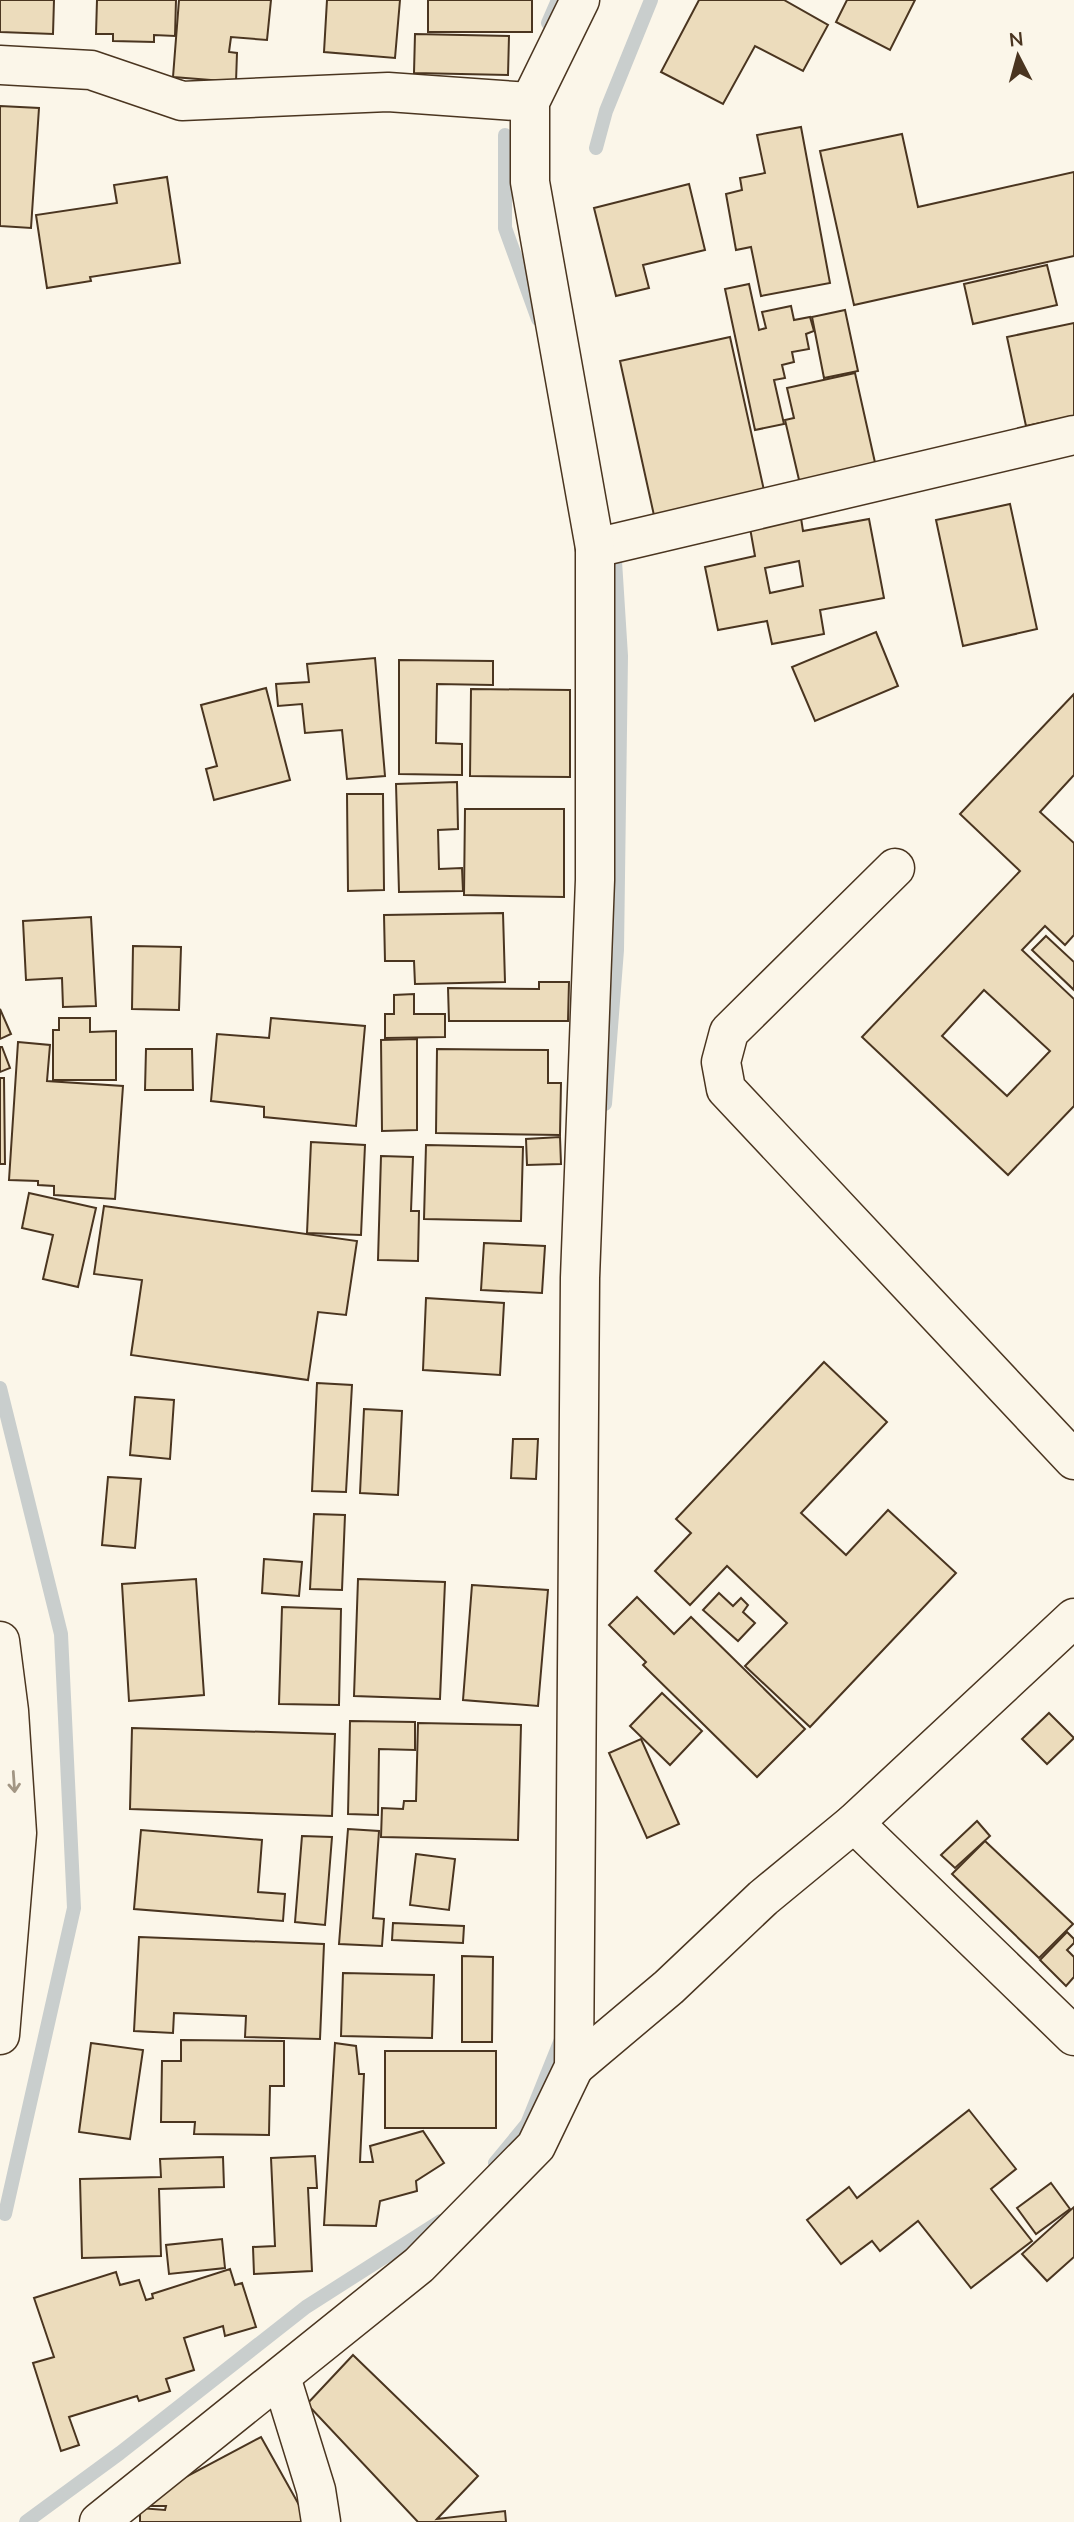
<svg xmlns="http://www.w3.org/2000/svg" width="1074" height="2522" font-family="Mulish,sans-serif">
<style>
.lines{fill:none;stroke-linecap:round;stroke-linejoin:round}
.stream{stroke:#c9cecd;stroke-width:14}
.building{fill:#ecdcbc;stroke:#4a3520;stroke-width:2;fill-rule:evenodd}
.minor-casing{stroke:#4a3520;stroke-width:41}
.highway-casing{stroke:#4a3520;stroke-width:41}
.minor{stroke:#fbf6e9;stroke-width:38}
.highway{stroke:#fbf6e9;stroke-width:38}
.oneway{stroke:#a29684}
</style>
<rect width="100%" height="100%" fill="#fbf6e9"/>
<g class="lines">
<g class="stream">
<polyline points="548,23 558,0"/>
<polyline points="505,135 505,228 538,319"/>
<polyline points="596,148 606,111 651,0"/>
<polyline points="605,1104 617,950 621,656 615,561 609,545"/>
<polyline points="0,1388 61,1634 74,1908 5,2214"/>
<polyline points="495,2163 527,2124 562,2037"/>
<polyline points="26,2522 120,2453 306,2307 441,2221"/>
</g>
</g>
<g class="building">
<polygon points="0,0 54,0 53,34 0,32"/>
<polygon points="97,0 176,0 175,36 154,35 154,42 113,41 113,34 96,34"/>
<polygon points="179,0 271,0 267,40 231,37 229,52 237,53 236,82 173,77"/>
<polygon points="327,0 400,0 395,58 324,52"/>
<rect x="428" y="0" width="104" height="32"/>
<polygon points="699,0 784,0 828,25 803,71 755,46 723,104 661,72"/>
<polygon points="847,0 915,0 890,50 836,22"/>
<polygon points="415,34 509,36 508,75 414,73"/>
<polygon points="0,106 39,108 31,228 0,226"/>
<polygon points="801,127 830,283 761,296 751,247 736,250 726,194 742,190 740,178 765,173 757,135"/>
<polygon points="902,134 918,207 1074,172 1074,256 854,305 820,151"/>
<polygon points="167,177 180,263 90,277 91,281 47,288 36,215 117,203 114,185"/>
<polygon points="689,184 705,250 643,265 649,288 616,296 594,208"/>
<polygon points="1047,265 1057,305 973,324 964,284"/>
<polygon points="749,284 759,330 766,328 762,312 791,306 794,320 810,317 814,331 806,334 809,349 792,352 794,362 782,365 785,378 774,380 784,424 755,430 725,289"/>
<polygon points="845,310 858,371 824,378 812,317"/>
<polygon points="1074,323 1074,416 1026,426 1007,337"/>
<polygon points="730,337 767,504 657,529 620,361"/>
<polygon points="855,373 876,467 800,484 785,420 794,418 787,388"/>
<polygon points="1010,504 1037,629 963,646 936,520"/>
<path d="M801,518L803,531L869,519L884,598L820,610L824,634L772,644L767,621L718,630L705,567L755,556L750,528ZM799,561L803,586L770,593L765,568Z"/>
<polygon points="876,632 898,686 815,721 792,667"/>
<polygon points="375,658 385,776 347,779 342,730 305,733 302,704 278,706 276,684 309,682 307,664"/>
<polygon points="399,660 493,661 493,685 437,684 436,743 462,744 462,775 399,774"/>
<polygon points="266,688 290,780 214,800 206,769 217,766 201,705"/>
<polygon points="471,689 570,690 570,777 470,776"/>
<path d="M1074,694V775L1040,812L1074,843V935L1065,945L1045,926L1022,950L1074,999V1106L1008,1175L862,1037L1020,871L960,814ZM984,990L1050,1051L1007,1096L942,1036Z"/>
<polygon points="457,782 458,829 438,830 439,869 462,868 463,891 399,892 396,784"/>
<polygon points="347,794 383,794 384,890 348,891"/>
<polygon points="465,809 564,809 564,897 464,895"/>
<polygon points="503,913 505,982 415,984 414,961 385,961 384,915"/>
<polygon points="91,917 96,1006 63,1007 62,978 26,980 23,921"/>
<polygon points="1046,936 1074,962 1074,990 1032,950"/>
<polygon points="133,946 181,947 179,1010 132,1009"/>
<polygon points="539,982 569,982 568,1021 449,1021 448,988 539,989"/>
<polygon points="414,994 414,1014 445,1014 445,1037 385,1038 385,1014 394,1014 394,995"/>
<polygon points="0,1009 11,1034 0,1039"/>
<polygon points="59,1018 90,1018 90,1032 116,1031 116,1080 53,1080 53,1030 59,1030"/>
<polygon points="271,1018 365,1026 356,1126 264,1117 264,1107 211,1101 217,1034 269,1038"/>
<polygon points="417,1039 417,1130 382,1131 381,1040"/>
<polygon points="18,1042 50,1045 47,1081 123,1086 115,1199 54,1195 54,1186 38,1185 38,1181 9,1180"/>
<polygon points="0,1047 2,1047 10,1068 0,1072"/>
<polygon points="146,1049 192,1049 193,1090 145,1090"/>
<polygon points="437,1049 548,1050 548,1083 561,1083 560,1135 436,1133"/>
<polygon points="0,1078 4,1078 5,1164 0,1164"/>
<polygon points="560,1137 561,1164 527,1165 526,1139"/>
<polygon points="311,1142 365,1145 361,1235 307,1233"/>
<polygon points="426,1145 523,1147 521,1221 424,1219"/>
<polygon points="381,1156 413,1157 411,1211 419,1211 418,1261 378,1260"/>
<polygon points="29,1193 96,1208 78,1287 43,1279 53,1235 22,1228"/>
<polygon points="104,1206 357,1241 346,1315 318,1312 308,1380 131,1355 142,1280 94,1274"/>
<polygon points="484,1243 545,1246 542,1293 481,1290"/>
<polygon points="426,1298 504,1303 500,1375 423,1370"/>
<polygon points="824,1362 887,1422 801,1513 846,1555 888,1510 956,1573 810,1727 745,1666 787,1623 727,1566 690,1605 655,1571 691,1533 676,1519"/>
<polygon points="317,1383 352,1385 346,1492 312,1491"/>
<polygon points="135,1397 174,1400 170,1459 130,1455"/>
<polygon points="364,1409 402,1411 398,1495 360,1493"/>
<polygon points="513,1439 538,1439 536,1479 511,1478"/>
<polygon points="108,1477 141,1479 135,1548 102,1545"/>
<polygon points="314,1514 345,1515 342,1590 310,1589"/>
<polygon points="264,1559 302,1562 299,1596 262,1593"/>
<polygon points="196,1579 204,1695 129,1701 122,1584"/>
<polygon points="358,1579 445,1582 440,1699 354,1696"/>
<polygon points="472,1585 548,1590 538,1706 463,1700"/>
<polygon points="719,1593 733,1606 741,1598 748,1605 743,1612 755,1623 738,1641 703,1610"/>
<polygon points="637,1597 674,1634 691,1617 805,1729 757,1777 643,1665 646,1662 609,1625"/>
<polygon points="282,1607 341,1609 339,1705 279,1704"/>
<polygon points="662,1693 702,1731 670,1765 630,1726"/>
<polygon points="1049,1713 1074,1738 1047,1764 1022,1739"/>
<polygon points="350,1721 415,1722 415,1750 379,1749 378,1815 348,1814"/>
<polygon points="418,1723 521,1725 518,1840 381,1837 382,1808 403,1809 404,1801 416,1801"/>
<polygon points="132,1728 335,1734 332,1816 130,1809"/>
<polygon points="641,1739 679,1824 647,1838 609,1753"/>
<polygon points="977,1821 990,1836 955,1868 941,1855"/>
<polygon points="348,1829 379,1831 373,1918 384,1919 382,1946 339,1944"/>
<polygon points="141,1830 262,1840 258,1892 285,1894 283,1921 134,1909"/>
<polygon points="302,1836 332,1837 325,1925 295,1922"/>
<polygon points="985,1841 1073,1924 1039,1958 952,1874"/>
<polygon points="416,1854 455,1859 449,1910 410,1905"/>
<polygon points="393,1923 464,1926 463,1943 392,1940"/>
<polygon points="1067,1932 1074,1939 1074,1943 1067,1950 1074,1957 1074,1977 1066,1986 1040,1960"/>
<polygon points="139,1937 324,1944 320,2039 245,2037 246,2016 174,2013 173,2033 134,2031"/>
<polygon points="462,1956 493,1957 492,2042 462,2042"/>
<polygon points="343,1973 434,1975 432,2038 341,2036"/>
<polygon points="181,2040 284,2041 284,2086 270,2086 269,2135 194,2134 195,2122 161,2122 162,2061 181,2061"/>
<polygon points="91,2043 143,2050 130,2139 79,2132"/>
<polygon points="335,2043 356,2046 359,2074 364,2074 360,2162 373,2162 370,2146 423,2131 444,2163 416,2181 417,2191 380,2201 376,2226 324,2225"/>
<rect x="385" y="2051" width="111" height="77"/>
<polygon points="969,2110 1016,2169 991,2189 1032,2241 971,2288 918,2221 880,2251 872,2241 841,2264 807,2220 849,2187 857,2198"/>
<polygon points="315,2156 317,2188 308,2188 312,2271 254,2274 253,2247 275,2246 271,2158"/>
<polygon points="223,2157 224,2187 159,2189 161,2256 82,2258 80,2179 161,2177 160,2159"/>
<polygon points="1051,2183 1070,2209 1036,2234 1017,2208"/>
<polygon points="1074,2207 1074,2257 1047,2281 1022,2254"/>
<polygon points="222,2239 225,2268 169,2274 166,2245"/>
<polygon points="230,2269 235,2285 242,2283 256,2327 225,2336 223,2326 184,2338 194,2370 166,2379 170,2391 139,2401 137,2396 69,2417 79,2445 61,2451 33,2363 54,2357 34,2298 116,2272 120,2285 139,2280 146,2300 153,2298 152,2294"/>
<polygon points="353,2355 478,2476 437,2519 505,2511 506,2522 418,2522 307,2404"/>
<polygon points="261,2437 303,2512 302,2522 140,2522 140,2508 165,2510 166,2506 147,2506 146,2498"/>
</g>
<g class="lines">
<defs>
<g id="minor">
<polyline points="0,65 91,70 182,101 388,92 530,102"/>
<polyline points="595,548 1074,435"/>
<polyline points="895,868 729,1032 721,1062 726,1089 1074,1460"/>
<polyline points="854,1823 1074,2036"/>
<polyline points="574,2067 669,1987 763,1898 854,1823 1074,1618"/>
<polyline points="281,2377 316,2490 321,2522"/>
<polyline points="99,2522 419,2265 536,2146 574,2067 580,1278 595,880 595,548 530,182 530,102 580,0"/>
</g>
<polyline id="highway" points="0,1641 9,1711 17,1833 0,2035"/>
</defs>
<use href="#minor" class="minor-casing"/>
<use href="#highway" class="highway-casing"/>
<use href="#minor" class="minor"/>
<use href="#highway" class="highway"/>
</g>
<defs><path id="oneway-shaft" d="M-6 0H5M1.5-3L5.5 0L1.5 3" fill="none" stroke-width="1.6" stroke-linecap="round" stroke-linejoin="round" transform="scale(1.75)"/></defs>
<use class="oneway" href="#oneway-shaft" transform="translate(14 1782) rotate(86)"/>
<g transform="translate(1018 56) rotate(354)" stroke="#fbf6e9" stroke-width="5" paint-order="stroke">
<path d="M0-5L12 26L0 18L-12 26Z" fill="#4a3520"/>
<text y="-10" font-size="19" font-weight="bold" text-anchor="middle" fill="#4a3520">N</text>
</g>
</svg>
